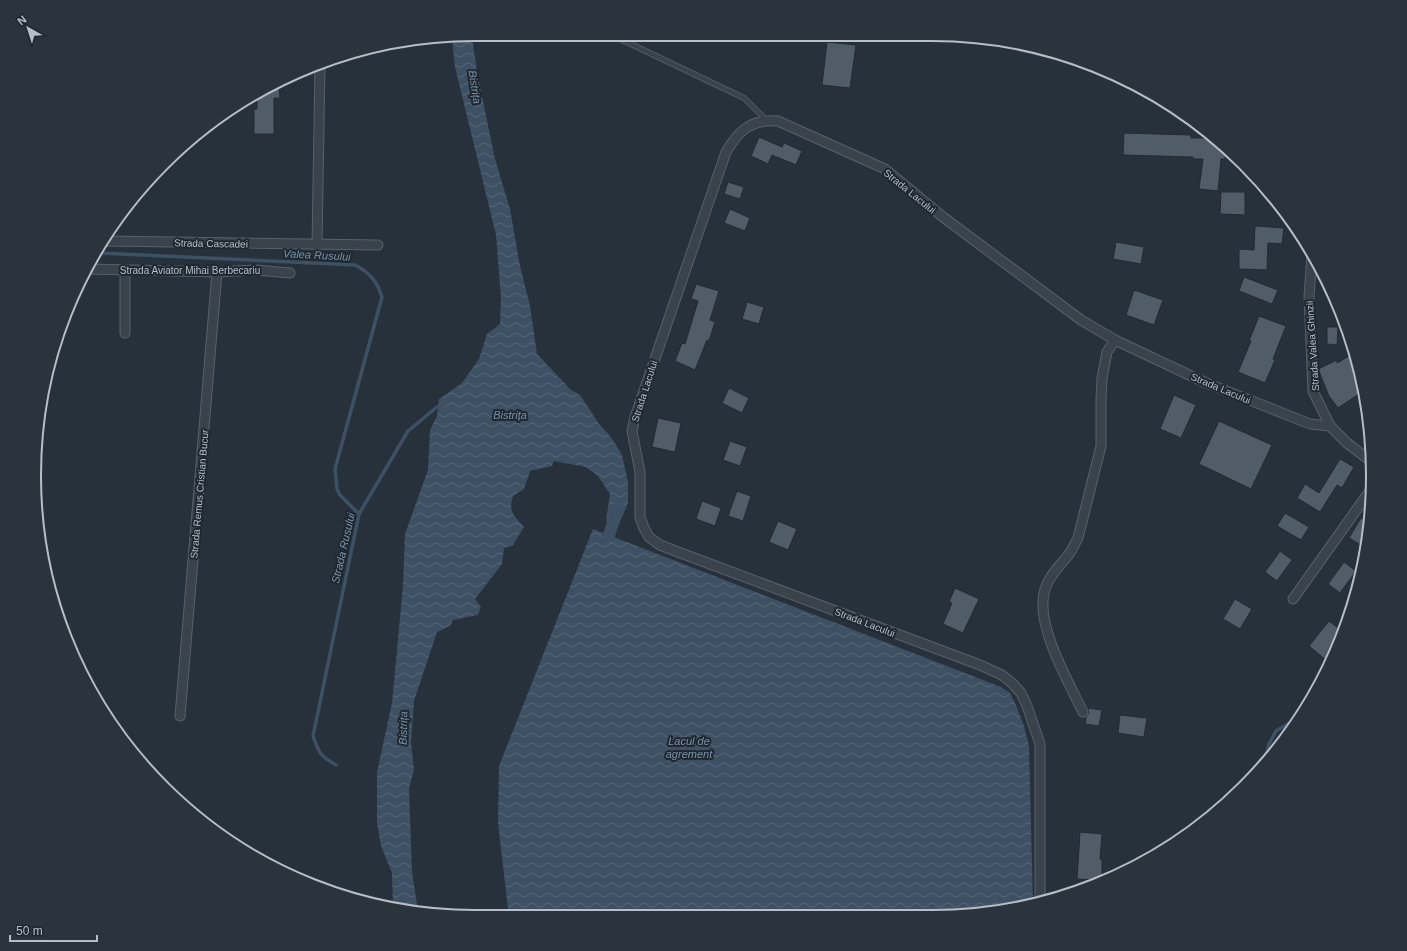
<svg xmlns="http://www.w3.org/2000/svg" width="1407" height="951" font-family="Helvetica,sans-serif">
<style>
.water{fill:url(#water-waves)}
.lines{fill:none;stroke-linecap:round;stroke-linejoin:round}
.stream{stroke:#3e5063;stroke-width:3.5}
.canal{stroke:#3e5063;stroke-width:12}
.building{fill:#505c67;stroke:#212a33}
.lane-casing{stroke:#58616a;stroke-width:6}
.street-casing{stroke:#58616a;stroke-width:11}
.lane{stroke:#3a434c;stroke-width:4.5}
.street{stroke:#3a434c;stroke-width:9}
.labels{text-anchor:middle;stroke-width:4;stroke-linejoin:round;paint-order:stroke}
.street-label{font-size:10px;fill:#b7bec7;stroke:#1f2831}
.water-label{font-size:11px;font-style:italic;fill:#7a91a8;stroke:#1f2831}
.rim{fill:none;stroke:#b7bec7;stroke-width:2}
</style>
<defs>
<pattern id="water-waves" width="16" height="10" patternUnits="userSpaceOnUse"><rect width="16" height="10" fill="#3e5063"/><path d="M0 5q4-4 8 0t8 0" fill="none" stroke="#586778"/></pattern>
</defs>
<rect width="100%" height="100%" fill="#27313c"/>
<g class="water">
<path d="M472,37L477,72L495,159L510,209L520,266L530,306L537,354L571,390L580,395L599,424L611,437L622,455L628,482V503L619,524L606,521L610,494L598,476L586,467L554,461L552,466L530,471L524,489L513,496C508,511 514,516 524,527L513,545L504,548L502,564L475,599L481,607L478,615L453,620L450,626L437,632L414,701L411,742L414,770L409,788L412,872L418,911L393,909L392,873L381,846L377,823V772L392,703L403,586L405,534L428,470L430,430L437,416L439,399L462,383L479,359L487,334L500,324L501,298L496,235L455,67L452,38Z"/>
<polygon points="593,529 1001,687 1010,693 1015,703 1024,726 1029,746 1033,904 1018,908 931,917 509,917 498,823 499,766"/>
</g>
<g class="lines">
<g class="stream">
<path d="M99,253L355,265C370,273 377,281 382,297L335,469L337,489L340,495L359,514"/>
<polyline points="1265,762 1269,744 1276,731 1301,716"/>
<path d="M336,765C320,756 319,753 313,736L359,514L408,431L437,407L442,406"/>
<polyline points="1173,844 1180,837 1184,837"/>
</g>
<polyline class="canal" points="609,535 618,508"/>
</g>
<g class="building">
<polygon points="827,42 856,45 850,88 822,85"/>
<polygon points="279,84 280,98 274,98 274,134 254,134 254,109 257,109 257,99 250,99"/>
<polygon points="1124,133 1191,135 1191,138 1215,138 1237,157 1225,157 1225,159 1221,159 1218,191 1199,189 1203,159 1193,159 1193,157 1123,155"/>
<polygon points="759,137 782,147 784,143 802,151 796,165 772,155 768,164 751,156"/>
<polygon points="728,182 744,187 740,199 724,194"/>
<polygon points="1221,192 1245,192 1245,215 1220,214"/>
<polygon points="730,209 750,218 745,231 724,223"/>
<polygon points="1255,226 1284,228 1282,244 1268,243 1267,270 1239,269 1239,249 1254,250"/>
<polygon points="1116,242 1144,247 1141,264 1113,259"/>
<polygon points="1244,277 1278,290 1272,304 1239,291"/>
<polygon points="696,284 719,291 710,320 715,322 709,341 707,340 695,370 675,361 682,343 685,344 698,301 691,299"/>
<polygon points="1134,290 1163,300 1154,325 1126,315"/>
<polygon points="747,302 764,307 759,324 742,319"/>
<polygon points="1259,316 1286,326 1273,359 1275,360 1265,383 1238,372 1251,341 1249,341"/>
<polygon points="1327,327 1338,327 1337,345 1327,344"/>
<polygon points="1354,353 1357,364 1354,366 1361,377 1365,390 1338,408 1329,396 1318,369 1337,360 1337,363"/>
<polygon points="729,388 749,398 742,413 722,403"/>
<polygon points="1174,395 1196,405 1181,438 1160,429"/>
<polygon points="658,418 681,423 675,452 652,447"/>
<polygon points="1219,421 1272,445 1251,489 1199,464"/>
<polygon points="730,441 747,447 740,466 723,460"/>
<polygon points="1340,459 1354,467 1342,488 1337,485 1320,512 1297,498 1305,484 1319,493"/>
<polygon points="737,491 751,496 743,521 728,516"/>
<polygon points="702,501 721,508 715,526 696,519"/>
<polygon points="1285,513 1309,527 1301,540 1277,526"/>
<polygon points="1361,518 1368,523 1366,548 1349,538"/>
<polygon points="778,521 797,529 788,550 769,542"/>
<polygon points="1280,551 1292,560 1277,581 1265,572"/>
<polygon points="1344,562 1356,571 1340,593 1328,584"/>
<polygon points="955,588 979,599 963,633 943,624 952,603 949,602"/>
<polygon points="1235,599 1252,609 1240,629 1223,619"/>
<polygon points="1329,621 1343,632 1337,649 1327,661 1309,646"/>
<polygon points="1088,708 1102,710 1099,726 1085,724 1086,717 1089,713"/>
<polygon points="1120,715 1147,718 1144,737 1118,733"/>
<polygon points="1080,832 1102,834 1100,859 1102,859 1102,880 1077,879"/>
</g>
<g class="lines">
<defs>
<polyline id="lane" points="614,36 744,98 766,120"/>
<g id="street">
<polyline points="105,241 378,245"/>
<polyline points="317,245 320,64"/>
<polyline points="1312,256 1309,296 1313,391 1330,426 1347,443 1372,462"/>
<polyline points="89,269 217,272 255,270 290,273"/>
<polyline points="125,270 125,333"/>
<polyline points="1293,599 1372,488"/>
<path d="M1083,712C1068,681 1034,623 1045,589C1049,575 1061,565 1069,554C1073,549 1075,543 1078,538L1101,446V400L1102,378L1107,352L1115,340"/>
<polyline points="180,716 217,272"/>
<path d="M1040,902V744L1027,706L1021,693L1013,684L1002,675L980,665L678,552L660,545L649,537L644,528L640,517V472L632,431L635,417L726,152C739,130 751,119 778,121L885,169L943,217L1081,320L1115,340L1204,382L1310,424L1330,426"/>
</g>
</defs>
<use href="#lane" class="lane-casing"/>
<use href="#street" class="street-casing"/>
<use href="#lane" class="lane"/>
<use href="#street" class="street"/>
</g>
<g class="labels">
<g class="street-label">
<text transform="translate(910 191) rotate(39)" y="4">Strada Lacului</text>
<text transform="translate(211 243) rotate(1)" y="4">Strada Cascadei</text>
<text x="190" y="274">Strada Aviator Mihai Berbecariu</text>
<text transform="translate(1312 346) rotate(-94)" y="4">Strada Valea Ghinzii</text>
<text transform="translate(1221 388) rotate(23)" y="4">Strada Lacului</text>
<text transform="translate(644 391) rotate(-72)" y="4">Strada Lacului</text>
<text transform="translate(199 494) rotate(-85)" y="4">Strada Remus Cristian Bucur</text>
<text transform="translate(865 622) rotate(21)" y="4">Strada Lacului</text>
</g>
<g class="water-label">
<text transform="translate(475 87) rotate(81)" y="4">Bistrița</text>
<text transform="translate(317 255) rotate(3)" y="4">Valea Rusului</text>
<text x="510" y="419">Bistrița</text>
<text transform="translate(343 548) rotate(-77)" y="4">Strada Rusului</text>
<text transform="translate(403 728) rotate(-88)" y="4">Bistrița</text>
<text x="689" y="745">Lacul de<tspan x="689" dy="13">agrement</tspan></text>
</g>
</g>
<path d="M0 0H1407V951H0ZM475 41H932A434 434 0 0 1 1366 475V476A434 434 0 0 1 932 910H475A434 434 0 0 1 41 476V475A434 434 0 0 1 475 41Z" fill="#2b343d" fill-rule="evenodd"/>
<path class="rim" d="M475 41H932A434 434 0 0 1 1366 475V476A434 434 0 0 1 932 910H475A434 434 0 0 1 41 476V475A434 434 0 0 1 475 41Z"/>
<g transform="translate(28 28) rotate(321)" stroke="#1f2831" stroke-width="3" paint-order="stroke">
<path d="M0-3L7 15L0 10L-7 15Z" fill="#b7bec7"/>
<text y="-6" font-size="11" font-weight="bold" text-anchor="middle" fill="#b7bec7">N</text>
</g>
<path d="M10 935v6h87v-6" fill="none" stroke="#b7bec7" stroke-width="2"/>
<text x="16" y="935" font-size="12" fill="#b7bec7" stroke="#1f2831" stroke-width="3" paint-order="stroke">50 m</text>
</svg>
